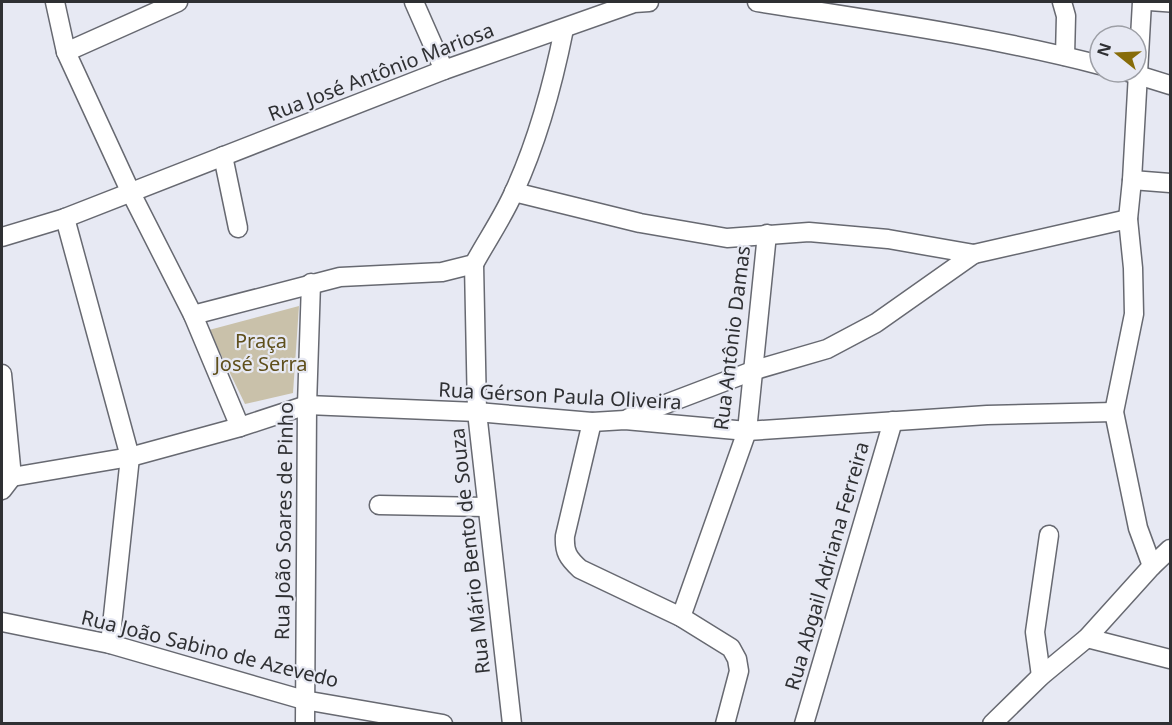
<svg xmlns="http://www.w3.org/2000/svg" width="1172" height="725" font-family="'Noto Sans',sans-serif">
<style>
.green{fill:#c9c1aa}
.lines{fill:none;stroke-linecap:round;stroke-linejoin:round}
.service-casing{stroke:#676971;stroke-width:12}
.minor-casing{stroke:#676971;stroke-width:21}
.service{stroke:#fff;stroke-width:9}
.minor{stroke:#fff;stroke-width:18}
.labels{text-anchor:middle;stroke-width:4.5;stroke-linejoin:round;paint-order:stroke}
.street-label{font-size:20px;fill:#2f3033;stroke:#e7e9f3}
.park-label{font-size:20px;fill:#5f4f1b;stroke:#e7e9f3}
</style>
<rect width="100%" height="100%" fill="#e7e9f3"/>
<polygon class="green" points="299,306 293,393 245,404 209,330"/>
<g class="lines">
<defs>
<polyline id="service" points="1142,5 1170,7"/>
<g id="minor">
<polyline points="55,2 66,52 131,193 193,315 240,427"/>
<polyline points="414,2 444,70"/>
<path d="M757,2C872,20 988,36 1100,65"/>
<polyline points="1062,2 1066,16 1065,56"/>
<polyline points="1142,2 1132,180 1128,219 1133,268 1134,314 1114,412 1138,528 1152,566"/>
<polyline points="66,52 178,2"/>
<polyline points="1128,72 1170,85"/>
<polyline points="223,156 238,228"/>
<polyline points="1132,180 1170,183"/>
<polyline points="514,192 640,223 727,238 809,232 888,239 974,254 1128,219"/>
<polyline points="65,218 130,457 110,644"/>
<polyline points="2,237 65,218 444,70 634,3 649,2"/>
<polyline points="474,264 477,412 512,724"/>
<path d="M193,315L340,277L442,272L474,264C487,240 503,217 514,192C538,140 553,84 564,29"/>
<polyline points="2,374 12,477 2,490"/>
<polyline points="629,418 755,370 827,349 876,323 974,254"/>
<path d="M592,422L565,536C564,552 568,558 580,569L681,617L731,648L737,659L739,671L725,724"/>
<polyline points="12,477 130,457 240,427 307,405 477,412 592,422 625,420 747,431 987,415 1114,412"/>
<polyline points="379,505 486,507"/>
<polyline points="681,617 747,431 767,234"/>
<polyline points="2,622 110,644 304,700 443,724"/>
<polyline points="1087,638 1170,659"/>
<polyline points="1041,676 1035,632 1049,535"/>
<polyline points="305,724 307,405 311,283"/>
<polyline points="804,724 893,421"/>
<polyline points="992,724 1041,676 1087,638 1152,566 1170,549"/>
</g>
</defs>
<use href="#service" class="service-casing"/>
<use href="#minor" class="minor-casing"/>
<use href="#service" class="service"/>
<use href="#minor" class="minor"/>
</g>
<g class="labels">
<g class="street-label">
<text transform="translate(381 72) rotate(-21)" y="7">Rua José Antônio Mariosa</text>
<text transform="translate(732 338) rotate(-83)" y="7">Rua Antônio Damas</text>
<text transform="translate(560 396) rotate(3)" y="7">Rua Gérson Paula Oliveira</text>
<text transform="translate(284 521) rotate(-89)" y="7">Rua João Soares de Pinho</text>
<text transform="translate(470 551) rotate(-96)" y="7">Rua Mário Bento de Souza</text>
<text transform="translate(827 566) rotate(-74)" y="7">Rua Abgail Adriana Ferreira</text>
<text transform="translate(210 649) rotate(14)" y="7">Rua João Sabino de Azevedo</text>
</g>
<g class="park-label">
<text x="261" y="348">Praça<tspan x="261" dy="23">José Serra</tspan></text>
</g>
</g>
<rect width="1172" height="725" fill="none" stroke="#2f3033" stroke-width="6"/>
<g transform="translate(1118 54) rotate(288)"><circle r="28" fill="#e7e9f3" stroke="#9d9fa6" stroke-width="1.5"/>
<path d="M0-4.5L10 22L0 15L-10 22Z" fill="#876c09"/>
<text y="-9" font-size="16" font-weight="bold" text-anchor="middle" fill="#2f3033">N</text>
</g>
</svg>
